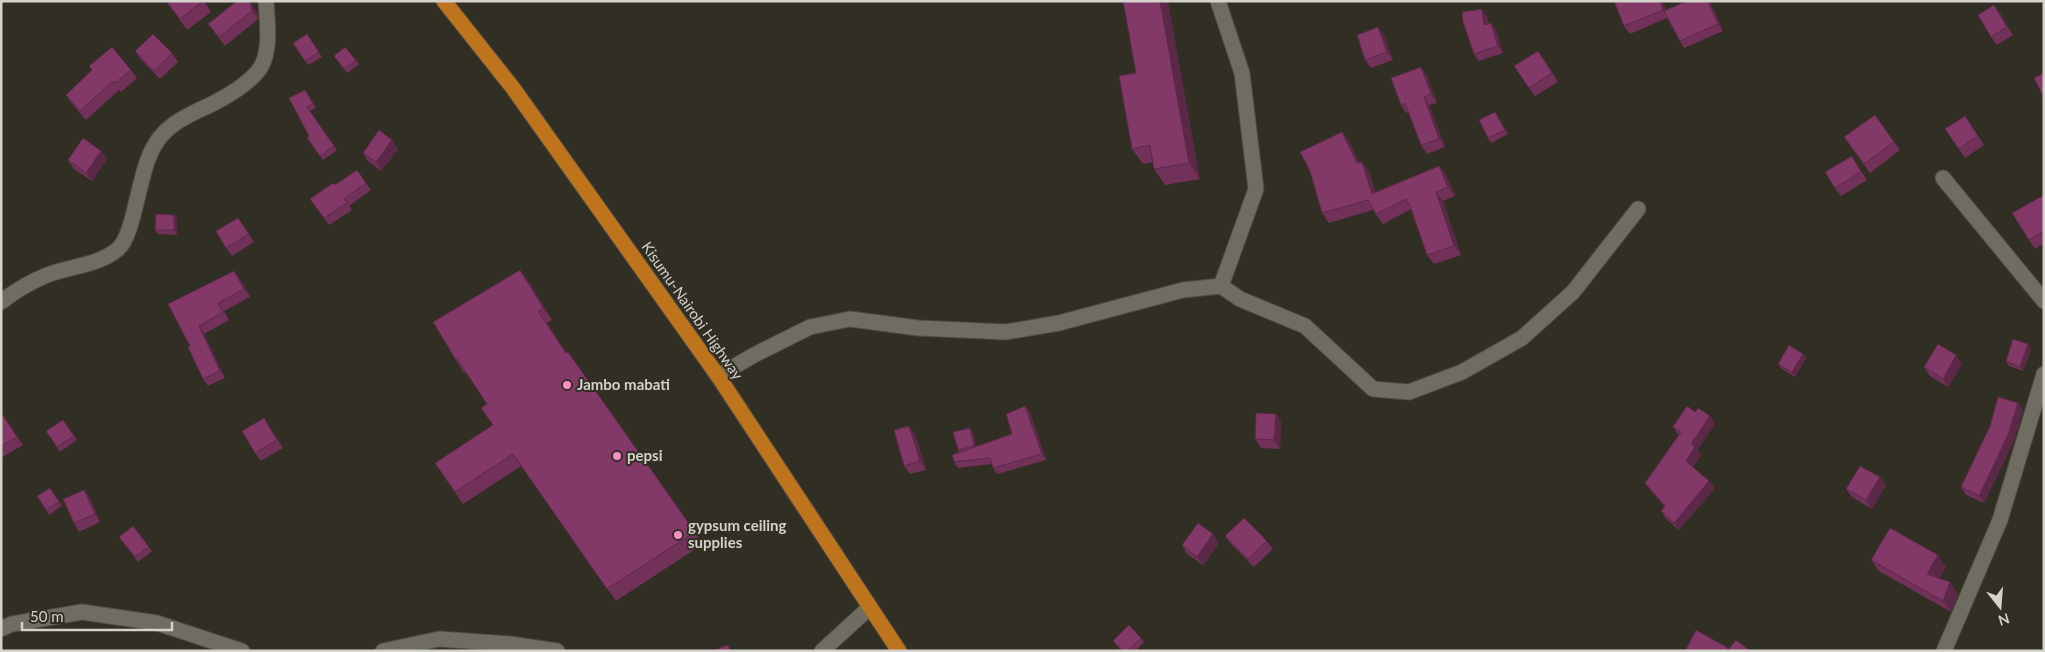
<svg xmlns="http://www.w3.org/2000/svg" width="2045" height="652" font-family="Lato,sans-serif">
<style>
.lines{fill:none;stroke-linecap:round;stroke-linejoin:round}
.street-casing{stroke:#4d4b42;stroke-width:17}
.highway-casing{stroke:#4d4b42;stroke-width:17}
.street{stroke:#6f6d61;stroke-width:15}
.highway{stroke:#be731d;stroke-width:15}
.wall{fill:#713159}
.shaded-wall{fill:#5c2848}
.building{fill:#833967;stroke:#5c2848}
.poi-dot{fill:#fa8fc6;stroke:#312f24;stroke-width:2}
.labels{text-anchor:middle;stroke-width:4;stroke-linejoin:round;paint-order:stroke}
.street-label{font-size:15px;fill:#d3d2cb;stroke:#312f24}
.poi-label{font-size:15px;font-weight:bold;fill:#d3d2cb;stroke:#312f24;text-anchor:start}
</style>
<rect width="100%" height="100%" fill="#312f24"/>
<g class="lines">
<defs>
<g id="street">
<polyline points="1218,1 1242,73 1256,189 1221,286"/>
<polyline points="1943,178 2044,301"/>
<path d="M1,302C15,291 30,282 47,275C70,266 98,266 118,249C136,233 138,169 156,143C166,127 181,119 197,111C216,103 252,84 262,65C271,47 267,21 266,1"/>
<polyline points="718,376 754,355 810,327 850,319 918,328 1006,332 1059,323 1183,290 1221,286 1240,299 1305,326 1373,389 1409,392 1462,372 1522,338 1573,292 1638,209"/>
<polyline points="1,629 12,624 82,612 157,623 242,651"/>
<polyline points="383,651 439,639 510,644 557,651"/>
<polyline points="822,651 870,607"/>
<polyline points="1944,651 2000,520 2044,374"/>
</g>
<polyline id="highway" points="444,1 513,88 718,376 899,651"/>
</defs>
<use href="#street" class="street-casing"/>
<use href="#highway" class="highway-casing"/>
<use href="#street" class="street"/>
<use href="#highway" class="highway"/>
</g>
<g class="wall">
<polygon points="166,1 204,1 211,12 187,30"/>
<polygon points="237,1 257,12 258,19 225,46 208,24"/>
<polygon points="1614,1 1662,1 1666,10 1710,1 1723,31 1684,48 1680,41 1667,18 1630,34 1624,26"/>
<polygon points="2000,13 2013,35 1997,45 1991,37"/>
<polygon points="1487,16 1488,24 1496,30 1503,53 1479,61 1474,54"/>
<polygon points="307,34 322,57 308,65 293,43"/>
<polygon points="1384,36 1393,60 1371,68 1365,60"/>
<polygon points="135,51 172,53 178,62 160,79 141,60"/>
<polygon points="334,56 356,60 359,64 347,73"/>
<polygon points="1544,59 1558,82 1535,96 1529,88"/>
<polygon points="92,70 131,70 137,78 121,92 119,90 86,120 72,104 66,95"/>
<polygon points="1136,73 1200,179 1165,185 1154,169 1153,162 1143,164 1132,149"/>
<polygon points="1427,76 1437,103 1429,105 1445,147 1427,154 1421,145 1409,112 1406,113 1401,105"/>
<polygon points="308,94 316,108 310,111 337,150 323,160 307,138 309,136 289,98"/>
<polygon points="1495,112 1508,134 1491,143 1488,138"/>
<polygon points="1875,115 1900,150 1870,173 1844,137"/>
<polygon points="1965,116 1984,145 1965,158 1945,129"/>
<polygon points="1342,132 1349,141 1359,163 1369,171 1375,192 1439,166 1446,175 1455,196 1443,201 1461,255 1434,264 1427,255 1411,209 1383,224 1373,210 1329,223 1322,213"/>
<polygon points="398,149 381,171 368,161 363,153"/>
<polygon points="101,151 107,159 92,181 74,169 68,160"/>
<polygon points="1852,156 1867,180 1841,196 1835,188"/>
<polygon points="357,170 371,190 349,206 352,210 329,225 310,199 335,185"/>
<polygon points="2044,195 2044,243 2035,249 2029,240"/>
<polygon points="238,218 254,242 232,256 226,248"/>
<polygon points="177,219 177,235 158,234 155,230"/>
<polygon points="240,279 250,297 224,311 229,320 204,334 225,378 208,386 203,379 190,346 168,304"/>
<polygon points="529,282 552,320 547,323 566,353 568,352 703,544 616,601 521,466 463,504 435,463 493,425 487,404 466,372 464,373 456,360"/>
<polygon points="2031,349 2023,371 2009,366 2006,361"/>
<polygon points="1803,354 1806,358 1795,377 1781,368 1778,364"/>
<polygon points="1962,364 1948,387 1930,376 1924,367"/>
<polygon points="1025,406 1030,412 1046,460 997,474 993,468 992,464 958,468 954,462 959,452 958,450 973,433 976,447 1012,434"/>
<polygon points="2023,410 2013,443 1984,503 1966,495 1961,487"/>
<polygon points="1695,412 1710,416 1715,424 1697,450 1701,455 1693,467 1709,481 1715,488 1679,530 1666,519 1661,511 1665,507 1651,491 1645,483 1679,435 1673,427"/>
<polygon points="1276,414 1281,422 1280,449 1261,448 1255,439"/>
<polygon points="1,415 8,422 23,445 1,458"/>
<polygon points="264,418 283,448 261,461 255,453"/>
<polygon points="63,420 77,440 60,452 46,431"/>
<polygon points="915,434 926,470 910,474 904,466"/>
<polygon points="1886,485 1872,509 1852,497 1846,489"/>
<polygon points="50,488 62,506 49,515 37,496"/>
<polygon points="84,490 90,498 100,522 79,532 74,523"/>
<polygon points="133,526 152,551 138,562 119,537"/>
<polygon points="1225,536 1267,541 1273,549 1254,567 1231,544"/>
<polygon points="1219,543 1203,565 1187,554 1182,545"/>
<polygon points="1871,560 1946,567 1939,578 1958,594 1951,612 1879,571"/>
<polygon points="1141,638 1144,642 1136,651 1121,651 1113,641"/>
</g>
<g class="shaded-wall">
<polygon points="1160,1 1168,1 1200,179 1189,163"/>
<polygon points="1660,1 1662,1 1669,18 1663,10"/>
<polygon points="1708,1 1710,1 1723,31 1718,24"/>
<polygon points="251,4 257,12 258,19 252,11"/>
<polygon points="1994,5 2000,13 2013,35 2007,27"/>
<polygon points="1482,9 1487,16 1489,32 1484,25"/>
<polygon points="1491,23 1496,30 1503,53 1498,46"/>
<polygon points="1378,27 1384,36 1393,60 1387,52"/>
<polygon points="1421,67 1427,76 1437,103 1431,94"/>
<polygon points="1424,97 1429,105 1445,147 1439,139"/>
<polygon points="1342,132 1349,141 1364,173 1357,163"/>
<polygon points="392,140 398,149 381,171 376,162"/>
<polygon points="101,151 107,159 92,181 86,173"/>
<polygon points="1362,162 1369,171 1379,203 1372,194"/>
<polygon points="1439,166 1446,175 1455,196 1448,187"/>
<polygon points="1436,192 1443,201 1461,255 1454,246"/>
<polygon points="174,215 177,219 177,235 174,230"/>
<polygon points="520,270 529,282 552,320 543,308"/>
<polygon points="234,271 240,279 250,297 244,289"/>
<polygon points="199,326 204,334 225,378 220,371"/>
<polygon points="2028,344 2031,349 2023,371 2020,367"/>
<polygon points="1803,354 1806,358 1795,377 1792,372"/>
<polygon points="1956,355 1962,364 1948,387 1943,379"/>
<polygon points="2018,403 2023,410 2013,443 1984,503 1979,496"/>
<polygon points="1025,406 1030,412 1046,460 1042,454"/>
<polygon points="1276,414 1281,422 1280,449 1274,440"/>
<polygon points="1710,416 1715,424 1697,450 1701,455 1691,469 1686,461 1691,444"/>
<polygon points="909,426 915,434 926,470 920,461"/>
<polygon points="970,428 973,433 977,451 974,446"/>
<polygon points="1880,477 1886,485 1872,509 1866,500"/>
<polygon points="1709,481 1715,488 1679,530 1674,523"/>
<polygon points="84,490 90,498 100,522 95,514"/>
<polygon points="1213,534 1219,543 1203,565 1197,557"/>
<polygon points="1938,555 1946,567 1935,586 1927,574"/>
<polygon points="1950,582 1958,594 1951,612 1943,601"/>
</g>
<g class="building">
<polygon points="166,1 203,1 180,19"/>
<polygon points="237,1 250,1 251,4 252,11 219,37 208,24"/>
<polygon points="1123,1 1160,1 1189,163 1154,169 1150,145 1132,149 1119,76 1136,73"/>
<polygon points="1614,1 1660,1 1663,10 1624,26"/>
<polygon points="1687,1 1708,1 1718,24 1680,41 1664,11"/>
<polygon points="1994,5 2007,27 1991,37 1978,15"/>
<polygon points="1482,9 1484,25 1491,23 1498,46 1474,54 1463,22 1462,12"/>
<polygon points="1378,27 1387,52 1365,60 1357,35"/>
<polygon points="153,34 172,53 154,71 135,51"/>
<polygon points="307,34 319,52 305,61 293,43"/>
<polygon points="112,47 131,70 115,83 113,81 80,111 66,95 92,70 89,66"/>
<polygon points="345,47 356,60 344,69 334,56"/>
<polygon points="1538,51 1552,73 1529,88 1514,66"/>
<polygon points="1421,67 1431,94 1424,97 1439,139 1421,145 1405,103 1401,105 1391,78"/>
<polygon points="2044,73 2044,98 2034,78"/>
<polygon points="305,90 313,104 307,107 334,146 320,156 307,138 309,136 289,98"/>
<polygon points="1495,112 1505,130 1488,138 1479,120"/>
<polygon points="1875,115 1894,142 1864,164 1844,137"/>
<polygon points="1965,116 1978,136 1959,149 1945,129"/>
<polygon points="379,130 392,140 376,162 363,153"/>
<polygon points="1342,132 1357,163 1362,162 1372,194 1439,166 1448,187 1436,192 1454,246 1427,255 1409,203 1408,204 1406,199 1376,214 1368,200 1322,213 1310,171 1300,152"/>
<polygon points="83,138 101,151 86,173 68,160"/>
<polygon points="1852,156 1861,172 1835,188 1825,172"/>
<polygon points="357,170 366,183 344,199 347,203 324,218 310,199 333,183 335,185"/>
<polygon points="2044,195 2044,231 2029,240 2012,213"/>
<polygon points="156,214 174,215 174,230 155,230"/>
<polygon points="238,218 249,234 226,248 216,231"/>
<polygon points="520,270 543,308 538,311 566,353 568,352 695,532 607,589 513,454 455,492 435,463 493,425 481,408 487,404 457,359 456,360 433,322"/>
<polygon points="234,271 244,289 218,303 223,312 199,326 220,371 203,379 188,347 190,346 168,304"/>
<polygon points="2013,339 2028,344 2020,367 2006,361"/>
<polygon points="1938,344 1956,355 1943,379 1924,367"/>
<polygon points="1789,345 1803,354 1792,372 1778,364"/>
<polygon points="1998,397 2018,403 2008,435 1979,496 1961,487 1990,426"/>
<polygon points="1025,406 1042,454 993,468 990,458 954,462 952,455 1012,434 1006,414"/>
<polygon points="1687,406 1695,412 1698,408 1710,416 1691,444 1695,447 1686,461 1709,481 1674,523 1661,511 1665,506 1645,483 1681,432 1673,427"/>
<polygon points="1256,413 1276,414 1274,440 1255,439"/>
<polygon points="2,414 17,437 1,446 1,415"/>
<polygon points="264,418 277,440 255,453 242,431"/>
<polygon points="63,420 74,436 57,447 46,431"/>
<polygon points="909,426 920,461 904,466 894,430"/>
<polygon points="970,428 974,446 958,450 953,432"/>
<polygon points="1860,466 1880,477 1866,500 1846,489"/>
<polygon points="50,488 59,502 46,510 37,496"/>
<polygon points="84,490 95,514 74,523 63,499"/>
<polygon points="1244,518 1267,541 1248,559 1225,536"/>
<polygon points="1198,523 1213,534 1197,557 1182,545"/>
<polygon points="133,526 149,547 135,557 119,537"/>
<polygon points="1890,528 1938,555 1927,574 1950,582 1943,601 1871,560"/>
<polygon points="1129,625 1141,638 1128,651 1123,651 1113,641"/>
<polygon points="1696,630 1728,648 1726,651 1685,651"/>
<polygon points="1736,640 1750,651 1727,651"/>
<polygon points="728,645 731,651 712,651"/>
</g>
<g class="poi-dot">
<circle cx="567" cy="385" r="5"/>
<circle cx="617" cy="456" r="5"/>
<circle cx="678" cy="535" r="5"/>
</g>
<g class="labels">
<g class="street-label">
<text transform="translate(692 311) rotate(55)" y="5">Kisumu-Nairobi Highway</text>
</g>
<g class="poi-label">
<text x="577" y="390">Jambo mabati</text>
<text x="627" y="461">pepsi</text>
<text x="688" y="531">gypsum ceiling<tspan x="688" dy="17">supplies</tspan></text>
</g>
</g>
<rect width="2045" height="652" fill="none" stroke="#d3d2cb" stroke-width="5"/>
<g transform="translate(2000 607) rotate(163)" stroke="#312f24" stroke-width="4" paint-order="stroke">
<path d="M0-4L9 19L0 12L-9 19Z" fill="#d3d2cb"/>
<text y="-8" font-size="14" font-weight="bold" text-anchor="middle" fill="#d3d2cb">N</text>
</g>
<path d="M22 622v8h150v-8" fill="none" stroke="#d3d2cb" stroke-width="2.5"/>
<text x="30" y="622" font-size="15" fill="#d3d2cb" stroke="#312f24" stroke-width="4" paint-order="stroke">50 m</text>
</svg>
